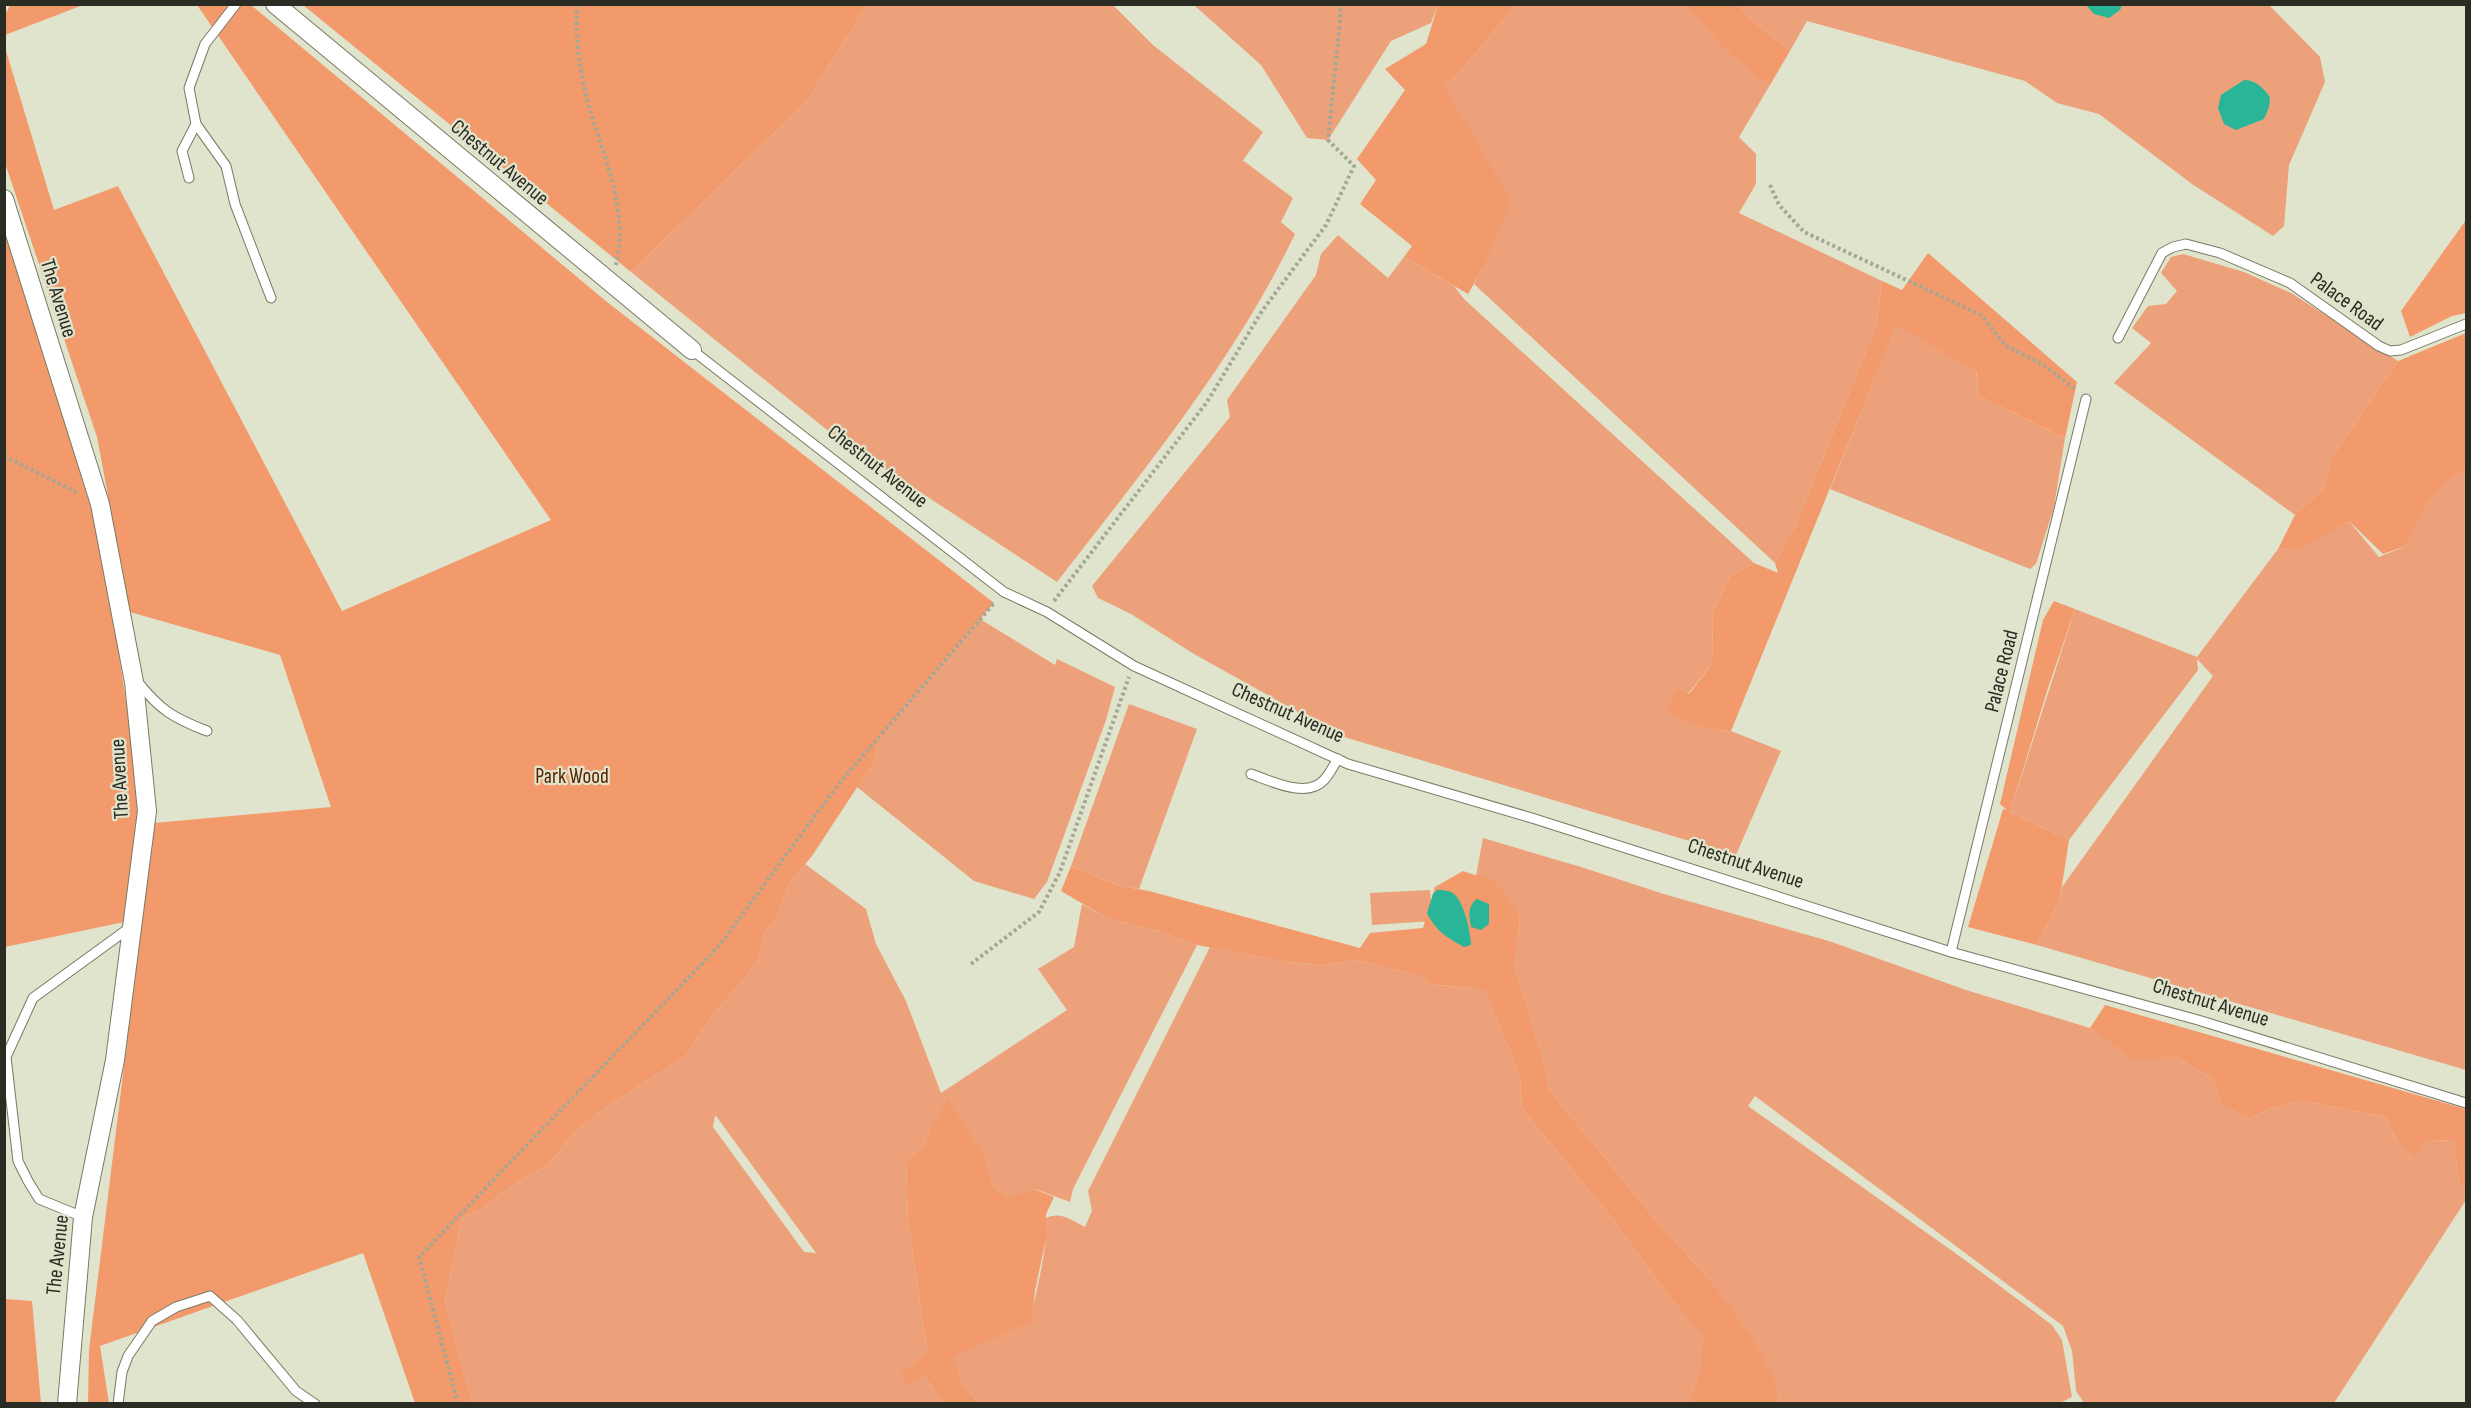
<svg xmlns="http://www.w3.org/2000/svg" width="2471" height="1408" font-family="'Sofia Sans Condensed',sans-serif">
<style>
.green{fill:#eca17a;fill-rule:evenodd}
.forest{fill:#f29a6b}
.water{fill:#29b598}
.lines{fill:none;stroke-linecap:round;stroke-linejoin:round}
.service-casing{stroke:#787a65;stroke-width:11}
.minor-casing{stroke:#787a65;stroke-width:20}
.path{stroke:#a4a794;stroke-width:4;stroke-dasharray:3 3;stroke-linecap:butt}
.service{stroke:#fff;stroke-width:9}
.minor{stroke:#fff;stroke-width:18}
.labels{text-anchor:middle;stroke-width:4.5;stroke-linejoin:round;paint-order:stroke}
.street-label{font-size:21px;fill:#2a2b22;stroke:#e1e4cc}
.park-label{font-size:21px;fill:#582200;stroke:#e1e4cc}
</style>
<rect width="100%" height="100%" fill="#e1e4cc"/>
<g class="green">
<path d="M1688,4C1712,35 1737,63 1770,85L1739,137L1756,154V184L1739,213L1882,281L1876,327L1795,527L1775,563L1474,284L1484,266L1441,83L1452,81L1516,5Z"/>
<path d="M867,5H1113L1153,45L1263,132L1242,162L1244,161L1293,198L1281,222L1295,234C1234,361 1143,471 1057,582L832,434L631,272L807,101Z"/>
<polygon points="1194,5 1438,5 1431,23 1391,41 1328,140 1307,138 1261,65"/>
<polygon points="1740,5 2269,5 2320,57 2325,82 2289,165 2284,226 2273,236 2192,184 2099,114 2057,103 2025,81 1807,21 1790,51 1747,16"/>
<polygon points="1338,235 1388,278 1404,257 1454,286 1464,299 1754,563 1730,576 1713,613 1712,664 1688,694 1679,688 1707,729 1731,731 1781,751 1736,855 1341,736 1194,654 1131,614 1098,598 1092,586 1230,417 1227,400 1316,275 1321,254"/>
<polygon points="2183,254 2244,272 2291,293 2398,361 2332,457 2324,488 2295,515 2114,383 2151,343 2132,328 2148,306 2166,304 2177,291 2161,273 2171,257"/>
<polygon points="1896,325 1975,364 1979,396 2065,438 2054,507 2036,564 2030,569 1830,489"/>
<path d="M2466,471V1070L2037,945L2060,898L2062,887L2213,676L2197,659L2198,670L2069,840L2010,812L2075,609L2197,657L2278,549L2297,548L2349,521L2379,557L2406,546C2420,516 2433,481 2466,471Z"/>
<polygon points="980,619 1055,665 1057,659 1115,687 1106,720 1047,882 1034,899 974,881 857,787 875,760 877,742 913,696"/>
<polygon points="1129,704 1197,729 1139,889 1116,885 1071,866"/>
<polygon points="1483,838 1581,867 1667,895 1829,941 1966,990 2090,1028 2134,1059 2176,1057 2213,1079 2221,1105 2250,1119 2272,1108 2303,1101 2385,1117 2398,1142 2416,1156 2427,1141 2453,1140 2460,1184 2466,1189 2466,1200 2334,1403 2084,1403 2076,1391 2072,1351 2063,1326 1755,1096 1748,1106 1965,1260 2052,1325 2062,1340 2072,1397 2058,1404 1779,1403 1778,1397 1711,1281 1660,1225 1550,1091 1542,1056 1515,968 1520,916 1476,876"/>
<path d="M805,864L866,909L876,944L906,1001L941,1093L1067,1010L1038,969L1074,947L1082,904L1107,918L1158,931L1197,945L1073,1189L1070,1202L1035,1189L1008,1196L994,1188L986,1159L931,1127L922,1149L906,1159L908,1221L927,1349L930,1353L924,1375L942,1403H472L445,1301L462,1217L479,1211L511,1186L548,1165L575,1132L607,1106L685,1057L716,1010L739,986L759,958L765,932L777,917L790,882ZM715,1116H716L816,1253L804,1252L713,1127Z"/>
<polygon points="1430,890 1433,921 1372,925 1370,893"/>
<path d="M1210,947L1288,962L1327,965L1355,960L1423,977L1429,984L1470,988L1485,992L1515,1063L1520,1079L1522,1109L1612,1218L1673,1302L1705,1335L1700,1366L1690,1404L978,1403L963,1384L952,1358L1031,1321C1036,1287 1048,1252 1046,1218C1062,1211 1072,1221 1085,1227L1092,1211L1088,1191Z"/>
</g>
<g class="forest">
<polygon points="10,5 10,4 83,5 5,35 5,15"/>
<polygon points="197,5 251,5 607,302 994,603 913,696 877,742 875,760 812,856 790,882 777,917 765,932 759,958 739,986 716,1010 685,1057 607,1106 575,1132 548,1165 511,1186 479,1211 462,1217 445,1301 472,1403 415,1403 363,1253 100,1346 109,1403 88,1403 89,1350 154,823 331,807 280,655 130,612 97,437 5,163 4,44 54,210 118,186 342,611 551,520"/>
<polygon points="303,5 867,5 807,101 631,272"/>
<polygon points="1438,5 1516,5 1452,81 1442,83 1511,200 1484,266 1468,294 1404,257 1412,246 1360,204 1376,180 1357,159 1405,90 1385,69 1426,44"/>
<path d="M1687,5H1740L1747,16L1790,51L1770,85C1737,64 1711,35 1687,5Z"/>
<polygon points="2466,220 2466,313 2452,316 2410,337 2401,311"/>
<polygon points="4,228 102,543 141,800 124,922 5,947"/>
<polygon points="1928,253 2077,382 2065,438 1979,396 1976,370 1896,326 1731,731 1707,729 1665,711 1678,688 1689,694 1712,664 1713,613 1730,576 1754,563 1778,573 1775,563 1795,527 1876,327 1882,281 1902,290"/>
<path d="M2466,333V471C2433,482 2420,516 2406,546L2383,554L2349,521L2302,548L2278,549L2295,515L2324,488L2332,457L2398,361Z"/>
<polygon points="2054,601 2075,609 2048,688 2010,812 2069,840 2060,898 2037,945 1968,927 2003,809 2007,810 2000,804 2043,620"/>
<polygon points="1071,866 1116,885 1149,891 1360,948 1370,933 1423,928 1435,887 1463,871 1493,881 1507,896 1520,916 1515,968 1542,1056 1550,1091 1660,1225 1711,1281 1755,1342 1775,1381 1779,1403 1690,1403 1700,1366 1704,1335 1673,1302 1612,1218 1522,1109 1520,1079 1515,1063 1485,992 1470,988 1429,984 1423,977 1355,960 1327,965 1288,962 1197,945 1158,931 1107,918 1061,891"/>
<polygon points="2105,1005 2466,1109 2466,1189 2460,1184 2453,1140 2427,1141 2416,1157 2398,1142 2385,1117 2303,1101 2272,1108 2250,1119 2221,1105 2213,1079 2176,1057 2134,1060 2090,1028"/>
<polygon points="948,1099 986,1159 994,1188 1008,1196 1034,1189 1054,1197 1046,1214 1047,1234 1035,1291 1032,1321 953,1358 963,1384 978,1403 942,1403 924,1375 908,1385 900,1373 930,1353 927,1349 908,1221 906,1159 922,1149 931,1127"/>
<polygon points="5,1299 32,1301 41,1403 5,1403"/>
</g>
<g class="water">
<polygon points="2086,5 2122,5 2120,10 2109,18 2094,14"/>
<path d="M2244,80C2256,80 2263,88 2270,97L2269,107L2264,119L2236,130L2224,124L2218,108L2221,95Z"/>
<path d="M1437,890C1443,890 1450,890 1455,895C1464,903 1471,933 1471,945L1464,947C1445,936 1437,932 1427,913L1433,894Z"/>
<path d="M1477,899L1489,904V924L1481,930L1471,927C1469,917 1467,906 1477,899Z"/>
</g>
<g class="lines">
<defs>
<g id="service">
<polyline points="236,4 205,44 189,88 196,124 226,166 235,204 271,298"/>
<polyline points="189,178 182,151 196,124"/>
<polyline points="2118,338 2162,253 2173,247 2186,244 2220,253 2290,283 2379,346 2390,351 2401,350 2466,324"/>
<polyline points="692,350 1004,592 1047,612 1134,666 1348,764 1535,819 1951,952 2198,1020 2466,1103"/>
<path d="M137,681C160,710 173,718 207,731"/>
<path d="M1251,774C1271,781 1307,799 1324,780C1330,774 1333,766 1338,759"/>
<polyline points="1951,952 2086,399"/>
<polyline points="83,1217 39,1199 28,1181 18,1161 6,1057 33,998 132,926"/>
<polyline points="118,1404 122,1372 128,1356 152,1321 176,1307 210,1296 237,1320 296,1391 315,1404"/>
</g>
<g id="minor">
<polyline points="275,4 692,350"/>
<polyline points="4,199 100,504 134,682 147,811 115,1060 83,1217 67,1404"/>
</g>
</defs>
<use href="#service" class="service-casing"/>
<use href="#minor" class="minor-casing"/>
<g class="path">
<path d="M577,4C575,35 579,66 586,95C600,151 630,206 616,265"/>
<polyline points="1770,185 1779,205 1804,232 1981,315 2006,346 2042,364 2076,390"/>
<polyline points="4,456 78,493"/>
<polyline points="1054,601 1207,402 1262,311 1326,225 1354,166 1328,140 1341,12 1338,4"/>
<polyline points="971,964 1039,912 1060,872 1129,677"/>
<polyline points="458,1404 419,1257 719,946 837,786 995,602"/>
</g>
<use href="#service" class="service"/>
<use href="#minor" class="minor"/>
</g>
<g class="labels">
<g class="street-label">
<text transform="translate(500 162) rotate(40)" y="7">Chestnut Avenue</text>
<text transform="translate(59 298) rotate(73)" y="7">The Avenue</text>
<text transform="translate(2347 301) rotate(36)" y="7">Palace Road</text>
<text transform="translate(878 466) rotate(38)" y="7">Chestnut Avenue</text>
<text transform="translate(2001 671) rotate(-76)" y="7">Palace Road</text>
<text transform="translate(1288 712) rotate(24)" y="7">Chestnut Avenue</text>
<text transform="translate(119 779) rotate(-93)" y="7">The Avenue</text>
<text transform="translate(1746 863) rotate(18)" y="7">Chestnut Avenue</text>
<text transform="translate(2211 1002) rotate(17)" y="7">Chestnut Avenue</text>
<text transform="translate(57 1255) rotate(-84)" y="7">The Avenue</text>
</g>
<g class="park-label">
<text x="572" y="783">Park Wood</text>
</g>
</g>
<rect width="2471" height="1408" fill="none" stroke="#2a2b22" stroke-width="12"/>
</svg>
